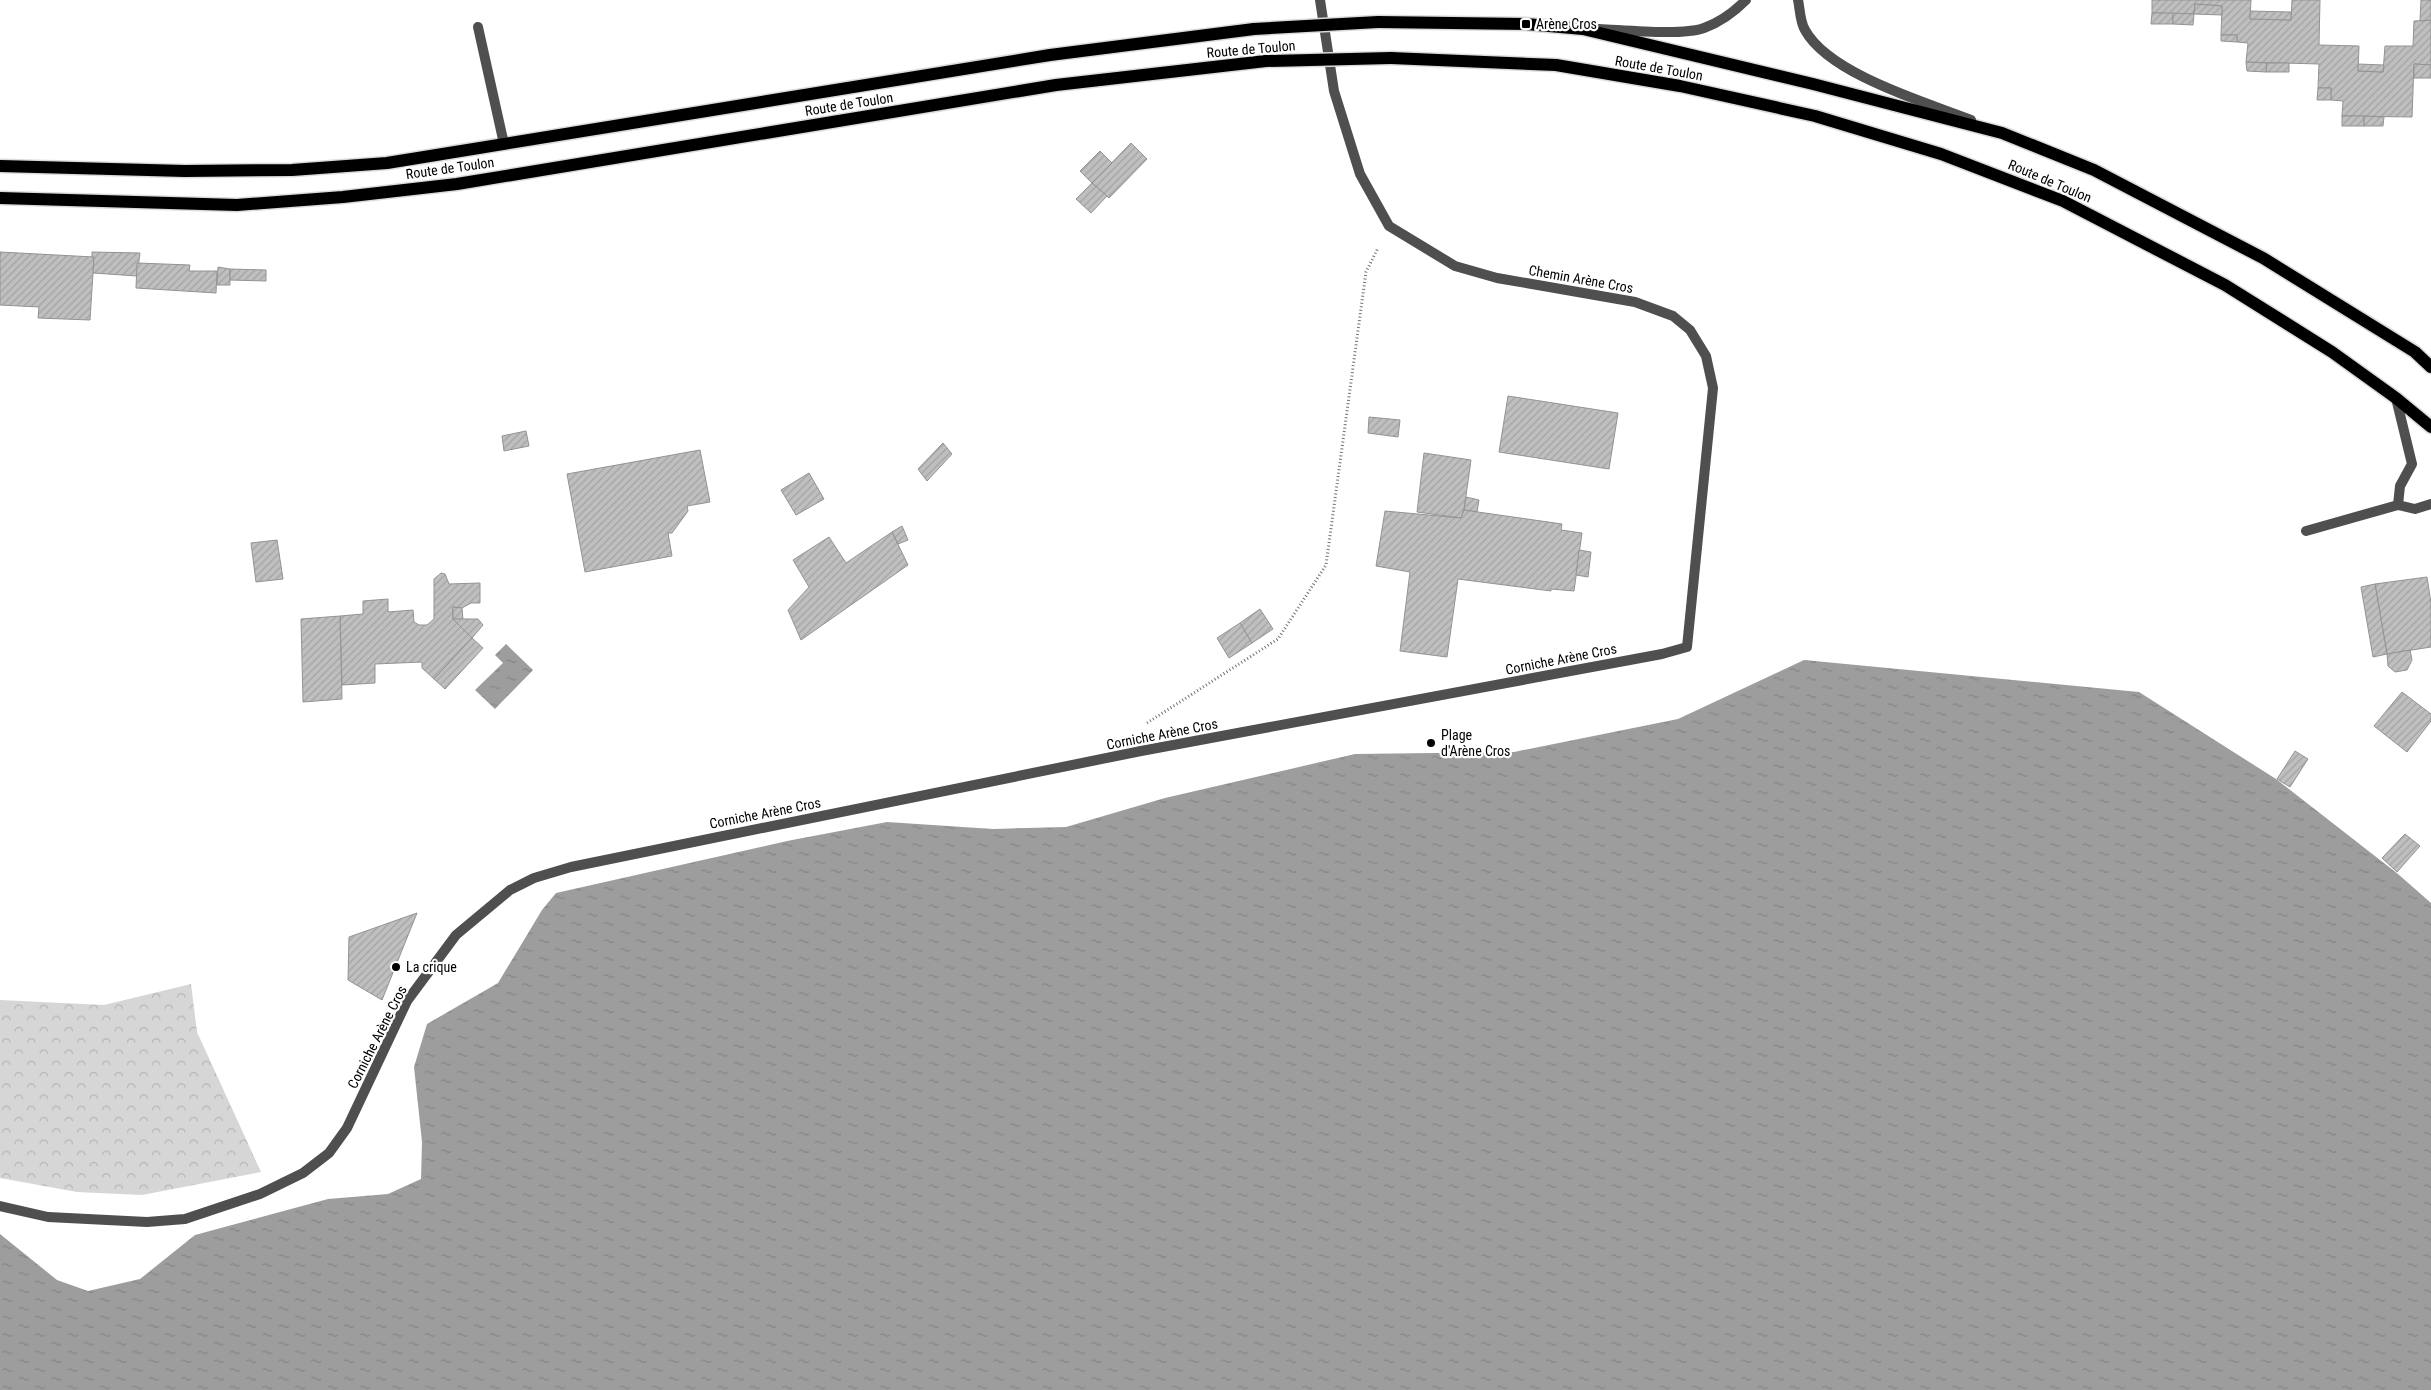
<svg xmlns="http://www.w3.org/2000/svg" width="2431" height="1390" font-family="'Roboto Condensed',sans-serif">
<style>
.forest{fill:url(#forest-crowns)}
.water{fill:url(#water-ripples)}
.building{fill:url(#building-hatch);stroke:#939393}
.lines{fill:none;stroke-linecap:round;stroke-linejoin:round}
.primary-casing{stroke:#dbdbdb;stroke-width:15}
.path{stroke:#717171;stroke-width:3;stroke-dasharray:1 2.5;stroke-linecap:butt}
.service{stroke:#4f4f4f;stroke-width:10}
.minor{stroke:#4f4f4f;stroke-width:10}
.primary{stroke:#000;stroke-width:12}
.primary-bridge-casing{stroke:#dbdbdb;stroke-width:15;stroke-linecap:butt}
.primary-bridge{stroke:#000;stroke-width:12}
.poi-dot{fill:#000;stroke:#fff;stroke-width:2}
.labels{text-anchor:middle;stroke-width:4.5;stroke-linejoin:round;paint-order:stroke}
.poi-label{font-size:14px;fill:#000;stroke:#fff;text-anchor:start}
.street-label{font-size:14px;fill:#000;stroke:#fff}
</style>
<defs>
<pattern id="forest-crowns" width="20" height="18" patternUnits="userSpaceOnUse" patternTransform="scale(1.25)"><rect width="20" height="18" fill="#d6d6d6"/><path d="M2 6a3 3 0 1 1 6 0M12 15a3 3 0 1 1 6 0" fill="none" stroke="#b6b6b6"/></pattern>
<pattern id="water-ripples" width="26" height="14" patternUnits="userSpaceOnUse" patternTransform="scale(1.25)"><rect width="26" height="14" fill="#9d9d9d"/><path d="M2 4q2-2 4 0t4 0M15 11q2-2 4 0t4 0" fill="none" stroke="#858585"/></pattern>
<pattern id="building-hatch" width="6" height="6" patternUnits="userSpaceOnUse" patternTransform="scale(1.25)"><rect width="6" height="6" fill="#bfbfbf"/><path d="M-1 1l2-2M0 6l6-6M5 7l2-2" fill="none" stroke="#a2a2a2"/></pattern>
</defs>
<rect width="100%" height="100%" fill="#fff"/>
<polygon class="forest" points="191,984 197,1032 261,1172 142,1195 77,1192 0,1178 0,1000 104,1005"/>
<g class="water">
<polygon points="506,644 533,670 495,709 475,690 503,663 495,655"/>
<polygon points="1804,660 2139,692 2276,779 2398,874 2431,903 2431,1390 0,1390 0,1234 57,1280 88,1291 140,1279 195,1235 328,1199 388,1194 421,1179 422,1142 414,1067 427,1024 498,983 542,910 556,893 787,841 887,822 993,829 1066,827 1165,798 1355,754 1514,752 1678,719"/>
</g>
<g class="building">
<polygon points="2152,0 2251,0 2250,19 2291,20 2292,0 2320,0 2319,45 2359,46 2358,71 2383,72 2385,46 2413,46 2414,21 2431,20 2431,65 2414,64 2412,117 2342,116 2343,101 2331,100 2331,88 2318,88 2319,64 2246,62 2248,43 2237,42 2237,35 2221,35 2222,6 2195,4 2194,14 2152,13"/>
<polygon points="2421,0 2431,0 2431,20 2420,21"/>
<polygon points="2195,4 2222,6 2222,15 2194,14"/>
<polygon points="2250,11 2291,12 2291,20 2250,19"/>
<polygon points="2152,13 2173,13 2173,24 2151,24"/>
<polygon points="2173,13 2194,14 2193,25 2173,24"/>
<polygon points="2221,35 2237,35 2237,42 2221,41"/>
<polygon points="2246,62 2267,63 2266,72 2247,71"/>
<polygon points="2267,63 2289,63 2289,72 2266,72"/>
<polygon points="2358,64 2384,65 2383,72 2358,71"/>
<polygon points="2414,64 2431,65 2431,78 2414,78"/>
<polygon points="2318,88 2331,88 2331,100 2317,100"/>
<rect x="2342" y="116" width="22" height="10"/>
<polygon points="2364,116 2384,117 2383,126 2364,126"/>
<polygon points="1131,143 1147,159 1109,198 1092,183"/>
<polygon points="1100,151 1112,163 1092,183 1080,171"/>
<polygon points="1092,183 1107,196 1091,213 1076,199"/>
<polygon points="0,252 94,257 90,320 38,318 39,307 0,305"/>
<polygon points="92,252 140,253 137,276 93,273 94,257 92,257"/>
<polygon points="137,263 190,265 189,271 217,271 216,293 136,288"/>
<polygon points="218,267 230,269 230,285 217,285"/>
<polygon points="230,269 266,270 266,281 230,280"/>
<polygon points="1508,396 1618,413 1609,469 1499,452"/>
<polygon points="1369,417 1400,420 1398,437 1368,433"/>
<polygon points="526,431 529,446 504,451 502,436"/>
<polygon points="943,443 952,454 927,481 918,469"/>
<polygon points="700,450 710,502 687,506 688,511 672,533 668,533 672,556 585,572 567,474"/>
<polygon points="1424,453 1471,460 1464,510 1461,518 1417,512"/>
<polygon points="809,473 824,499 796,515 781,490"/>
<polygon points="1466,497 1479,500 1477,512 1464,510"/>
<polygon points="1464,510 1562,524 1561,530 1582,533 1574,591 1551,589 1551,591 1458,579 1447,657 1400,651 1410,572 1376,566 1385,511 1461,518"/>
<polygon points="902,526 908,540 898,544 892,532"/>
<polygon points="892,532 908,565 801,640 788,610 809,587 793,560 829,537 846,563"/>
<polygon points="277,540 283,579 256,582 251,543"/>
<polygon points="1579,550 1591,552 1588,577 1576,575"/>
<polygon points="441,573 445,574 449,584 480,583 480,603 471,603 462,608 453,607 453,619 472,638 434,679 422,668 422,662 375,664 375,683 342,685 340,616 363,614 363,601 388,599 388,612 413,610 414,622 419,625 427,625 434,619 434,579"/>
<polygon points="2427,577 2431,603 2431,647 2387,654 2375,584"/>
<polygon points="2375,584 2387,654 2373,657 2361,587"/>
<polygon points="453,607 462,608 463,620 453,619"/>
<polygon points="1260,609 1273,629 1252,643 1240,623"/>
<polygon points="340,616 342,699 303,702 301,619"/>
<polygon points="453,619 478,619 483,625 472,638"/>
<polygon points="1240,623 1252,643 1229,658 1217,638"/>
<polygon points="472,638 483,648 445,689 434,679"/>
<polygon points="2410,650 2412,660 2407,670 2395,672 2388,666 2387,654"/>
<polygon points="2402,692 2431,714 2431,721 2407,752 2374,726"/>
<polygon points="2295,751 2308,759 2290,787 2277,779"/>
<polygon points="2405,834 2420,846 2397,872 2382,858"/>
<polygon points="417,913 382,1000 348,980 349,937"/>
</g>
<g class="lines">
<defs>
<g id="primary">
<polyline points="1378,22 1526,24 1583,29 1813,84 2002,133 2094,170 2263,258 2415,352 2431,367"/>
<polyline points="1391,58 1556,65 1680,86 1815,116 1941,154 2063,201 2225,285 2332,352 2396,398 2431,427"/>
<polyline points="0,166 185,171 292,170 387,163 1050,55 1254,29"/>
<polyline points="0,198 237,205 343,197 457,184 1056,85 1266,61"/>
</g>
</defs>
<use href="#primary" class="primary-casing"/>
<polyline class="path" points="1147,723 1278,639 1326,565 1366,272 1378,248"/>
<g class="service">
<path d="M1798,0C1800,9 1800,22 1805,30C1829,74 1925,102 1971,120"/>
<polyline points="478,27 504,144"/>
<path d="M1599,29C1624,30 1682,36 1704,28C1721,22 1734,12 1746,0"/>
</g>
<g class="minor">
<polyline points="2396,398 2412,464 2400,486 2398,505"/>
<polyline points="2306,531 2398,505 2415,509 2431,504"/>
<polyline points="0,1206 48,1217 147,1222 185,1219 260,1194 303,1173 329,1153 347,1128 407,1001 456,935 510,890 534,878 571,867 1141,751 1662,654 1687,647 1713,388 1706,356 1690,330 1673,316 1635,302 1497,278 1455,266 1389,226 1360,174 1334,91 1320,0"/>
</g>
<use href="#primary" class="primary"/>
<defs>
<g id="primary-bridge">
<polyline points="1254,29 1378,22"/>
<polyline points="1266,61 1391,58"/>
</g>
</defs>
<use href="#primary-bridge" class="primary-bridge-casing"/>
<use href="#primary-bridge" class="primary-bridge"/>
</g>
<g class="poi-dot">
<rect x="1521" y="19" width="10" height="10" rx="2.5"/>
<circle cx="1431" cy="743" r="5"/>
<circle cx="396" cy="967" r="5"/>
</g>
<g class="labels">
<g class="poi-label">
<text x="1536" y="29">Arène Cros</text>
<text x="1441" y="740">Plage<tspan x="1441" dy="16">d'Arène Cros</tspan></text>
<text x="406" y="972">La crique</text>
</g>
<g class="street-label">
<text transform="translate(1251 49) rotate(-5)" y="5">Route de Toulon</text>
<text transform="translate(1659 68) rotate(10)" y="5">Route de Toulon</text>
<text transform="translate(849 104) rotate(-9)" y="5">Route de Toulon</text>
<text transform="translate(450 168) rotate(-8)" y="5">Route de Toulon</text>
<text transform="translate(2050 181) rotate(23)" y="5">Route de Toulon</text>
<text transform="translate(1581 279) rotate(10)" y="5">Chemin Arène Cros</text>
<text transform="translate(1561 659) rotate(-11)" y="5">Corniche Arène Cros</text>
<text transform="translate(1162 734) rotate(-11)" y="5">Corniche Arène Cros</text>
<text transform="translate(765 813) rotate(-11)" y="5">Corniche Arène Cros</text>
<text transform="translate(377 1037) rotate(-63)" y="5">Corniche Arène Cros</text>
</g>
</g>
</svg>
